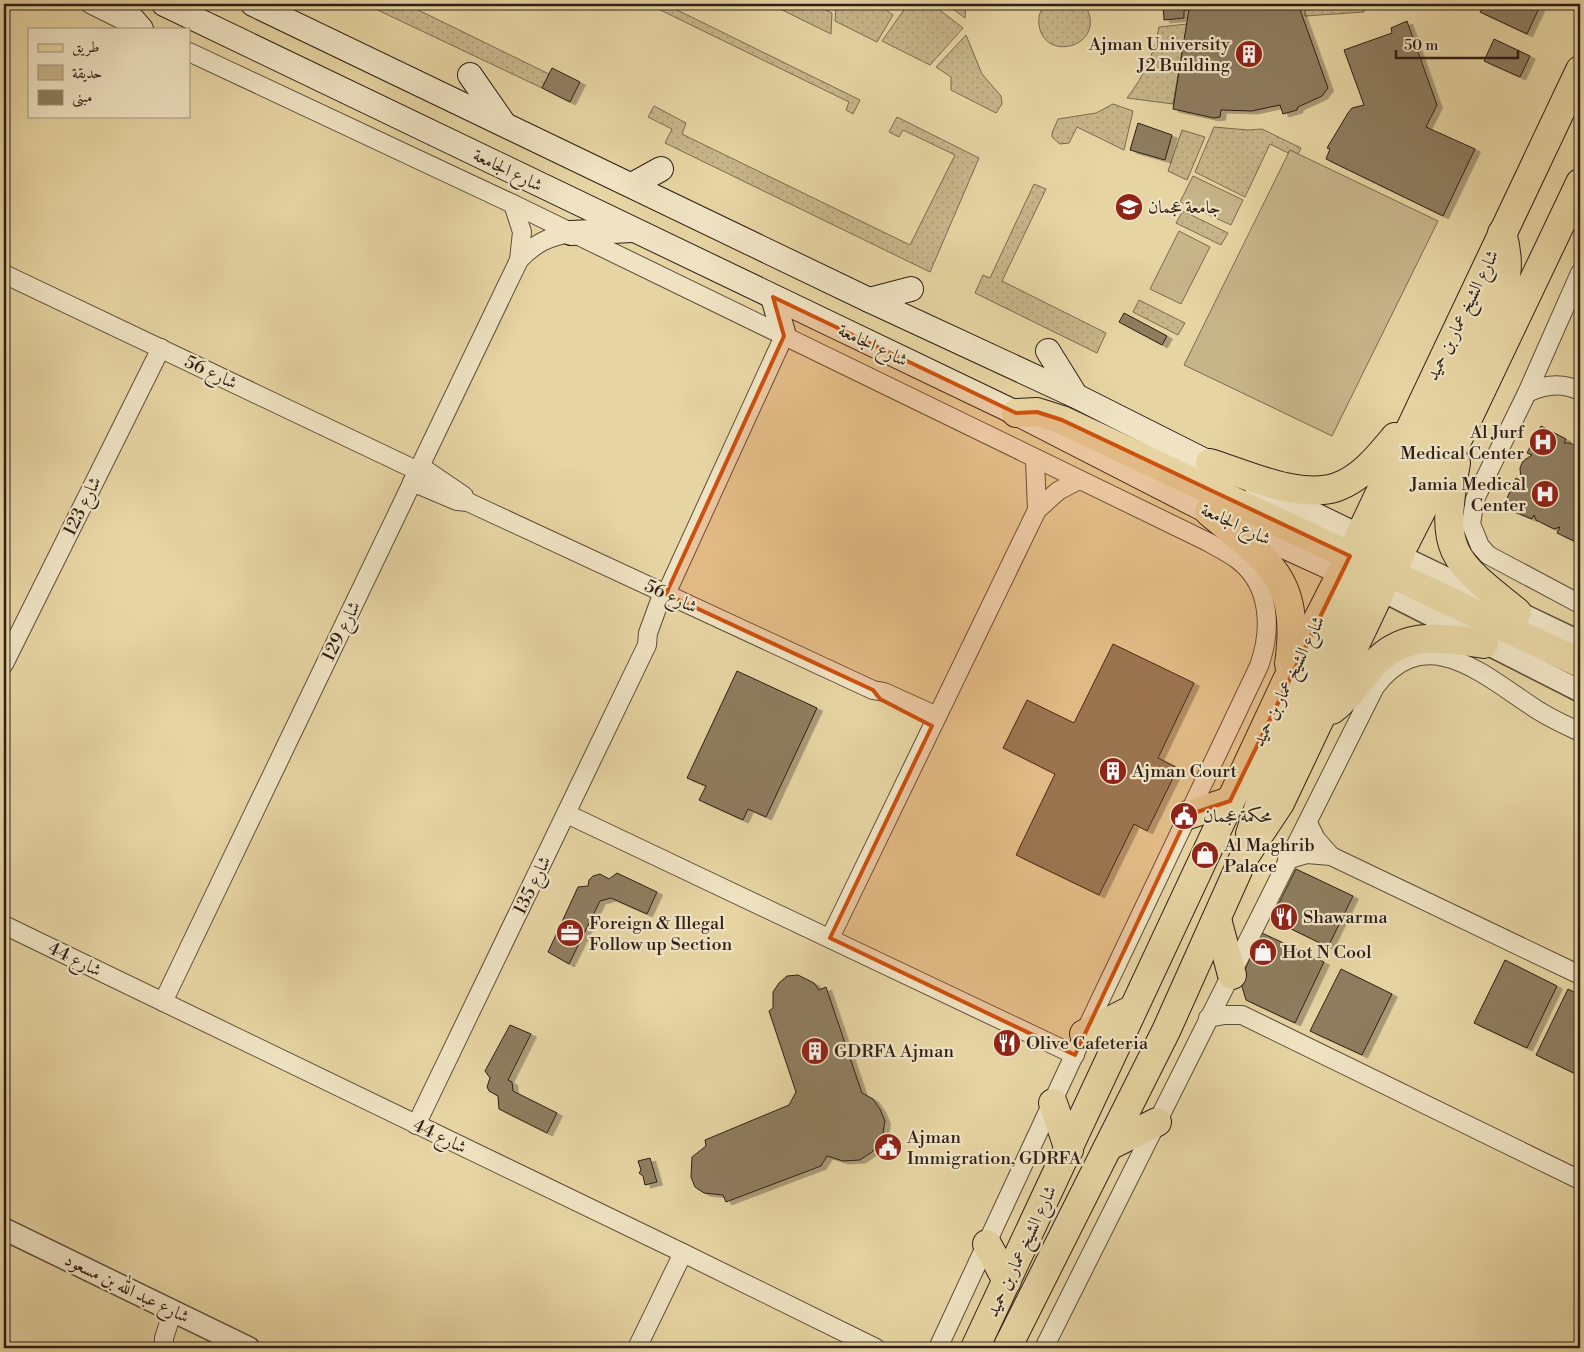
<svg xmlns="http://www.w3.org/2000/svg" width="1584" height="1352" font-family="'Libre Bodoni',Amiri,serif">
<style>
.grass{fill:url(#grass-dots);stroke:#7b6a50}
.park{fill:#c7b58a;stroke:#7b6a50}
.building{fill:#8e7d5f;stroke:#2f1e17;filter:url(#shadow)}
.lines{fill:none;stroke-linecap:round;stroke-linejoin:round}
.minor-casing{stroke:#5d4c3a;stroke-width:20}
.tertiary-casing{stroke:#5d4c3a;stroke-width:24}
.secondary-casing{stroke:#2f1e17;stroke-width:26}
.primary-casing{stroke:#2f1e17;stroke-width:30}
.minor{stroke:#efe3c3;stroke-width:18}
.tertiary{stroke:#efe3c3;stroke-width:21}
.secondary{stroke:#efe3c3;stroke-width:24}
.primary{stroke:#e6d4a2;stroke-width:28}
.marked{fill:#cc500e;fill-opacity:0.2;stroke:#cc500e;stroke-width:4;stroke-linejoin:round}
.labels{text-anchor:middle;stroke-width:4.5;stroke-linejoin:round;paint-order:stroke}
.poi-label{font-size:18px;fill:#2f1e17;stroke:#efe3c3;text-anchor:start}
.street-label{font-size:18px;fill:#2f1e17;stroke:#efe3c3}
</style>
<defs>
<pattern id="grass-dots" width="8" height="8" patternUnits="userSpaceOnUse" patternTransform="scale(1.25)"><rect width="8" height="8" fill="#c7b58a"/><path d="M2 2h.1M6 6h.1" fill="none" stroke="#ab9b76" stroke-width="1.8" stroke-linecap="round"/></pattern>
<filter id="shadow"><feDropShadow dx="5.5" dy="3" stdDeviation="0" flood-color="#0004"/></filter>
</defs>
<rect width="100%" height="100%" fill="#e6d4a2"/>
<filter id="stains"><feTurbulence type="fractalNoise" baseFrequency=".004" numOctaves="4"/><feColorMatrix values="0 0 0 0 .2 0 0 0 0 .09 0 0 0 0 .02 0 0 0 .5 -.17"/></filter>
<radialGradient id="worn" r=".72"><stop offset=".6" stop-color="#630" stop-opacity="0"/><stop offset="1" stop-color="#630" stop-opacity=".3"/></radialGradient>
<g class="grass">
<polygon points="368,4 406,4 549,74 542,88 367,5"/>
<polygon points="648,4 665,4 860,100 853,114 846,110 849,102"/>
<polygon points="770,4 813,4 832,13 831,34"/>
<polygon points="845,4 878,4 893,15 877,42 835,21 836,7 842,10"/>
<polygon points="908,4 932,4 963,28 930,65 882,41"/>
<polygon points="946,4 966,4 965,18"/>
<path d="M1046,4L1085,5C1109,45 1045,65 1039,25C1038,17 1040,10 1046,4Z"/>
<polygon points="1341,4 1363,4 1364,12 1305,16 1305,10 1341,9"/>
<path d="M1187,24L1173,104L1127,98C1144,76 1154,54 1159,27Z"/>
<polygon points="966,35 982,74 1001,96 1002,104 996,113 951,90 951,77 936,67"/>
<polygon points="1113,104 1133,111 1124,150 1077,127 1069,143 1060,144 1052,137 1052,133 1058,119 1096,113"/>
<polygon points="654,106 686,123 682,134 910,245 955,155 903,130 899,137 889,132 897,117 979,158 930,272 665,143 672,129 648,117"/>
<polygon points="1214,127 1248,130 1262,129 1301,148 1298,154 1290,150 1288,153 1270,144 1245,197 1195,172"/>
<polygon points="1182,130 1205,137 1187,180 1168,171"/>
<polygon points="1034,184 1046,189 1002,281 1106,333 1097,353 975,293 983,275 990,278"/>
<polygon points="1183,211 1228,233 1221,245 1176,223"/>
<polygon points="1139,300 1185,323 1178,335 1133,312"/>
</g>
<g class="park">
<polygon points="1290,150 1438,221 1332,436 1184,365"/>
<polygon points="1193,176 1243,200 1231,225 1180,202"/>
<polygon points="1179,231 1210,247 1181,304 1150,289"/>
</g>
<g class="building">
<polygon points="1163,4 1298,4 1328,88 1322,96 1298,107 1297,110 1283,114 1280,105 1252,111 1221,110 1220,117 1214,118 1173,109 1189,9 1184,11 1184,18 1164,20"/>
<polygon points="1484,4 1541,4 1527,34 1480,12"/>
<polygon points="1407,21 1437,105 1426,127 1475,149 1443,216 1326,159 1330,149 1327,148 1348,113 1352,108 1364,105 1344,50 1392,33 1391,28"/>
<polygon points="1494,39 1530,56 1520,77 1484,61"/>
<polygon points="552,68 580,82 570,102 542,88"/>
<polygon points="1138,123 1172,135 1165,160 1130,150"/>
<polygon points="1124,313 1167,336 1162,345 1119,322"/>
<polygon points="1541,426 1566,439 1564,443 1570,443 1580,448 1580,544 1557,533 1560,527 1554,529 1536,520 1534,515 1532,519 1503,507 1516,478 1521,481 1520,468 1523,461 1532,455 1527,453"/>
<polygon points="1113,644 1194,683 1158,758 1178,768 1147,831 1134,824 1099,895 1016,855 1055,774 1003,748 1027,700 1074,723"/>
<polygon points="737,671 817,708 766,817 748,809 743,820 699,800 706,786 687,778"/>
<polygon points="1296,869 1353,896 1328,947 1271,919"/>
<polygon points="617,873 657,892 647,914 611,898 600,901 569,964 548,952 578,887 588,886 589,880 593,876 600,874 609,879"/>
<polygon points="1262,933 1324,962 1295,1023 1246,1000 1240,980"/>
<polygon points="1505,960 1557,986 1527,1048 1474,1023"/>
<polygon points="1341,969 1392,994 1362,1055 1310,1031"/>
<polygon points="798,975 814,983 819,990 826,987 862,1093 873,1099 880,1109 885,1121 882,1139 872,1152 860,1160 843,1161 827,1156 821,1166 726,1202 723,1195 704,1193 695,1187 691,1177 692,1157 706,1146 705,1140 789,1105 796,1092 769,1011 773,1008 773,992 779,983 787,976"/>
<polygon points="1568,989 1580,995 1580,1076 1536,1055"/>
<polygon points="510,1025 531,1034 508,1080 512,1082 513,1091 557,1113 547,1133 499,1109 498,1096 489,1091 487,1087 490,1078 485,1071"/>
<polygon points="650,1158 657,1182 645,1185 643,1176 639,1173 641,1170 638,1161"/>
</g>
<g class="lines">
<defs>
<g id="minor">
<polyline points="90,4 134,26"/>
<path d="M189,52L513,204L1208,542C1218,548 1229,553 1238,560C1271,585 1272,630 1259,666L1091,1019L938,1348"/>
<path d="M519,260C534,244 549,236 571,233"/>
<polyline points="1580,273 1527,393 1475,499 1471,524 1480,546 1488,555 1580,604"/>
<polyline points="4,274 418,471"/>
<path d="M1527,393C1545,384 1562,382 1580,391"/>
<polyline points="1035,460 1037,510"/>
<polyline points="420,466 464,496"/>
<polyline points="412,482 457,501 468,502 873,690 884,692 937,716"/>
<polyline points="666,594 784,336"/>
<polyline points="4,664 161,348"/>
<polyline points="567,814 1075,1055"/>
<polyline points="1308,823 1316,839 1331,856"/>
<polyline points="1287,860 1307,854 1331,856 1580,975"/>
<polyline points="4,925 683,1253 876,1348"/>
<polyline points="830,938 1037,510 1058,491 1079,480"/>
<polyline points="163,1002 519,260 522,232 513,204"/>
<polyline points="1208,1018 1225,1015 1242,1015 1580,1180"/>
<polyline points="416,1125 647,645 648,633 663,592"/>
<polyline points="164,1348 164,1338 173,1310"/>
<polyline points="637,1348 683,1253"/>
<path d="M1044,1348L1375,687C1424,622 1480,672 1530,705C1545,716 1563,724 1580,732"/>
</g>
<g id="tertiary">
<polyline points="1400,556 1580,642"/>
<polyline points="1381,590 1580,691"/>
<polyline points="4,1229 249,1348"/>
</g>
<g id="secondary">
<polyline points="119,4 141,29"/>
<polyline points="164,4 1016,413 1209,512 1358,580"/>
<polyline points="253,4 869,300 1076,396 1227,472"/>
<polyline points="470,75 502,121"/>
<polyline points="632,185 661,169"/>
<polyline points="571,233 632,230"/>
<polyline points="773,297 784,336"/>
<polyline points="869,300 911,289"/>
<polyline points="1048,351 1076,396"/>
<polyline points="1257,487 1375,544"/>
</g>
<g id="primary">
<polyline points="1016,413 1037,412 1062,420 1350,556 1375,560 1400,556"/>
<path d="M1210,463C1245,474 1300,500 1337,487C1362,478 1379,456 1395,437"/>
<path d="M1456,463C1440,551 1449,558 1517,612"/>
<path d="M1209,512C1269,562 1301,578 1289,664"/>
<polyline points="1372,568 1390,573 1580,663"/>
<path d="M1376,577L1375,560L1379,546L1506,277C1508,262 1507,249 1502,233"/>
<path d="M1332,710C1347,699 1356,685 1368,671C1400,630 1438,637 1484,644"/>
<polyline points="1188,815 1230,801"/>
<polyline points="1250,834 1267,781 1362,582 1366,568 1364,552"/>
<polyline points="1217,919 1232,975"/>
<polyline points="1084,1034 1131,1010"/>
<polyline points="1053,1103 1069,1150"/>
<polyline points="1109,1146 1157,1122"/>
<polyline points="987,1244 1007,1281"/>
<polyline points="975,1348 1287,680 1350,556 1580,70"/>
<polyline points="1007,1348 1166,1031 1243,859 1280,803 1381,590 1461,433 1580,183"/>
</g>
</defs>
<use href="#minor" class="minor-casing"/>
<use href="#tertiary" class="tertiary-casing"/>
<use href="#secondary" class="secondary-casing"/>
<use href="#primary" class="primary-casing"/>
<use href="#minor" class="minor"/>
<use href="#tertiary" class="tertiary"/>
<use href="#secondary" class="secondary"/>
<use href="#primary" class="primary"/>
</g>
<path class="marked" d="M773,297L1016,413L1037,412L1062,420L1350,556L1230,801L1188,815L1075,1055L830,938L932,726L880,699L873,690L666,594L784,336Z"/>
<defs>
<symbol id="building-disc" viewBox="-11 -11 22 22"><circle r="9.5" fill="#8f2418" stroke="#efe3c3"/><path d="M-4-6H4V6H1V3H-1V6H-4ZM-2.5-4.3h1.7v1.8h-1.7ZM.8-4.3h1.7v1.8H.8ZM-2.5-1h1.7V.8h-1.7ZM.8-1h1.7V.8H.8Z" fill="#fff"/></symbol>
<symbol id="university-disc" viewBox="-11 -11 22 22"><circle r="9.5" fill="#8f2418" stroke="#efe3c3"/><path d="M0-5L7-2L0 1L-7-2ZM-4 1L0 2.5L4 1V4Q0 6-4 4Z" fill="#fff"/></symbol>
<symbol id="hospital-disc" viewBox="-11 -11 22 22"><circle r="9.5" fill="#8f2418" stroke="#efe3c3"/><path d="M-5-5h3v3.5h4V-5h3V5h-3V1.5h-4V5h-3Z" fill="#fff"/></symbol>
<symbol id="civic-disc" viewBox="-11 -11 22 22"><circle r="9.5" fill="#8f2418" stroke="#efe3c3"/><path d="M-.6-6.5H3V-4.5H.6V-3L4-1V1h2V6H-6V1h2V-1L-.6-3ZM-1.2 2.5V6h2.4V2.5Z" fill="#fff"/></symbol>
<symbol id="shop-disc" viewBox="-11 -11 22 22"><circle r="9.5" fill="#8f2418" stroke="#efe3c3"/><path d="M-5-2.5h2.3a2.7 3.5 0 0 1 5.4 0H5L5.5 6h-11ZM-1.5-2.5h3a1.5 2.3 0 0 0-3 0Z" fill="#fff"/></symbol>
<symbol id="restaurant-disc" viewBox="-11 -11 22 22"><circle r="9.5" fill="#8f2418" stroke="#efe3c3"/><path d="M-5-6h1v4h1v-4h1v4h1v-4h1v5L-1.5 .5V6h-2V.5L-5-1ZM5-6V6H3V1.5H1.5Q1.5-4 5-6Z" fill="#fff"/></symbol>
<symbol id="office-disc" viewBox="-11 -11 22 22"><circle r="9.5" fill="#8f2418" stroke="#efe3c3"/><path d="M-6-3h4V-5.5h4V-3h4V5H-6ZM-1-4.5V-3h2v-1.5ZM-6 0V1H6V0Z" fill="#fff"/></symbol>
</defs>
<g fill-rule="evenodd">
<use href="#building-disc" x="1233" y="38" width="32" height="32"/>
<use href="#university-disc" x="1113" y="191" width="32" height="32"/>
<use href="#hospital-disc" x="1527" y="426" width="32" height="32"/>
<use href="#hospital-disc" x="1529" y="478" width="32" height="32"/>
<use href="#building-disc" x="1097" y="755" width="32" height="32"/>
<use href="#civic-disc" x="1168" y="800" width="32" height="32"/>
<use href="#shop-disc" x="1189" y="839" width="32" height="32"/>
<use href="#restaurant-disc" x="1268" y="901" width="32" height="32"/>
<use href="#office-disc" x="554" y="917" width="32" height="32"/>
<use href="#shop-disc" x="1247" y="936" width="32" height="32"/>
<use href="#restaurant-disc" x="991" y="1027" width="32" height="32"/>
<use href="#building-disc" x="799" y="1035" width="32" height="32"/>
<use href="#civic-disc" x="872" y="1131" width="32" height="32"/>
</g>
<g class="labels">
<g class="poi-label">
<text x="1230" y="50" text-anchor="end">Ajman University<tspan x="1230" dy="21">J2 Building</tspan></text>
<text x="1148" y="213">جامعة عجمان</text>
<text x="1524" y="438" text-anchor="end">Al Jurf<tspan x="1524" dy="21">Medical Center</tspan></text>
<text x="1526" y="490" text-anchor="end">Jamia Medical<tspan x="1526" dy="21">Center</tspan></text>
<text x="1132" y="777">Ajman Court</text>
<text x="1203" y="822">محكمة عجمان</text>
<text x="1224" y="851">Al Maghrib<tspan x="1224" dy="21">Palace</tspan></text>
<text x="1303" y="923">Shawarma</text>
<text x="589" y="929">Foreign &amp; Illegal<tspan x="589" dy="21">Follow up Section</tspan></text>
<text x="1282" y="958">Hot N Cool</text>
<text x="1026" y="1049">Olive Cafeteria</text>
<text x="834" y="1057">GDRFA Ajman</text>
<text x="907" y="1143">Ajman<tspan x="907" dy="21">Immigration, GDRFA</tspan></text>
</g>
<g class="street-label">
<text transform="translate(508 170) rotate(26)" y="6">شارع الجامعة</text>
<text transform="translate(1462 315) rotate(-64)" y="6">شارع الشيخ عمار بن حميد</text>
<text transform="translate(873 345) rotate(26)" y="6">شارع الجامعة</text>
<text transform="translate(211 372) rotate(25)" y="6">شارع 56</text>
<text transform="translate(82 506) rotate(-64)" y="6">شارع 123</text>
<text transform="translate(1236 524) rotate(25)" y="6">شارع الجامعة</text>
<text transform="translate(671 596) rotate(25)" y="6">شارع 56</text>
<text transform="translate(341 631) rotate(-64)" y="6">شارع 129</text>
<text transform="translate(1288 681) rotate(-64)" y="6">شارع الشيخ عمار بن حميد</text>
<text transform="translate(532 885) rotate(-64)" y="6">شارع 135</text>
<text transform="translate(75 959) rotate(26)" y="6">شارع 44</text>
<text transform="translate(440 1136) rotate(26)" y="6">شارع 44</text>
<text transform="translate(1021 1251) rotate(-65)" y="6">شارع الشيخ عمار بن حميد</text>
<text transform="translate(127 1288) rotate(26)" y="6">شارع عبد الله بن مسعود</text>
</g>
</g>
<rect width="1584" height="1352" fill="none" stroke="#e6d4a2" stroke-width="20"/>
<rect x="5" y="5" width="1574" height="1342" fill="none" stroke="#2f1e17" stroke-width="2.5"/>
<rect x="10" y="10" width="1564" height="1332" fill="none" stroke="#2f1e17"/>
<rect x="28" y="28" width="162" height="90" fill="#efe3c3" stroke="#a2947e"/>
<rect x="38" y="44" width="25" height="8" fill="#e6d4a2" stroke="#a2947e"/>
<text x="72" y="52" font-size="15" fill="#2f1e17">طريق</text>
<rect x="38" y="65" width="25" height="15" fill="#c7b58a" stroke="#a2947e"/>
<text x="72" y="78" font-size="15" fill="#2f1e17">حديقة</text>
<rect x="38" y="90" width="25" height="15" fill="#8e7d5f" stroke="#a2947e"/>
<text x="72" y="102" font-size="15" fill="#2f1e17">مبنى</text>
<path d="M1396 50v8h122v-8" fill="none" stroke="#2f1e17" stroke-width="2.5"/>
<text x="1404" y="50" font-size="15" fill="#2f1e17" stroke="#efe3c3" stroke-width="4" paint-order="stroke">50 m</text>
<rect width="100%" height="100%" filter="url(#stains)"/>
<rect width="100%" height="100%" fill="url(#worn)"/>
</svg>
